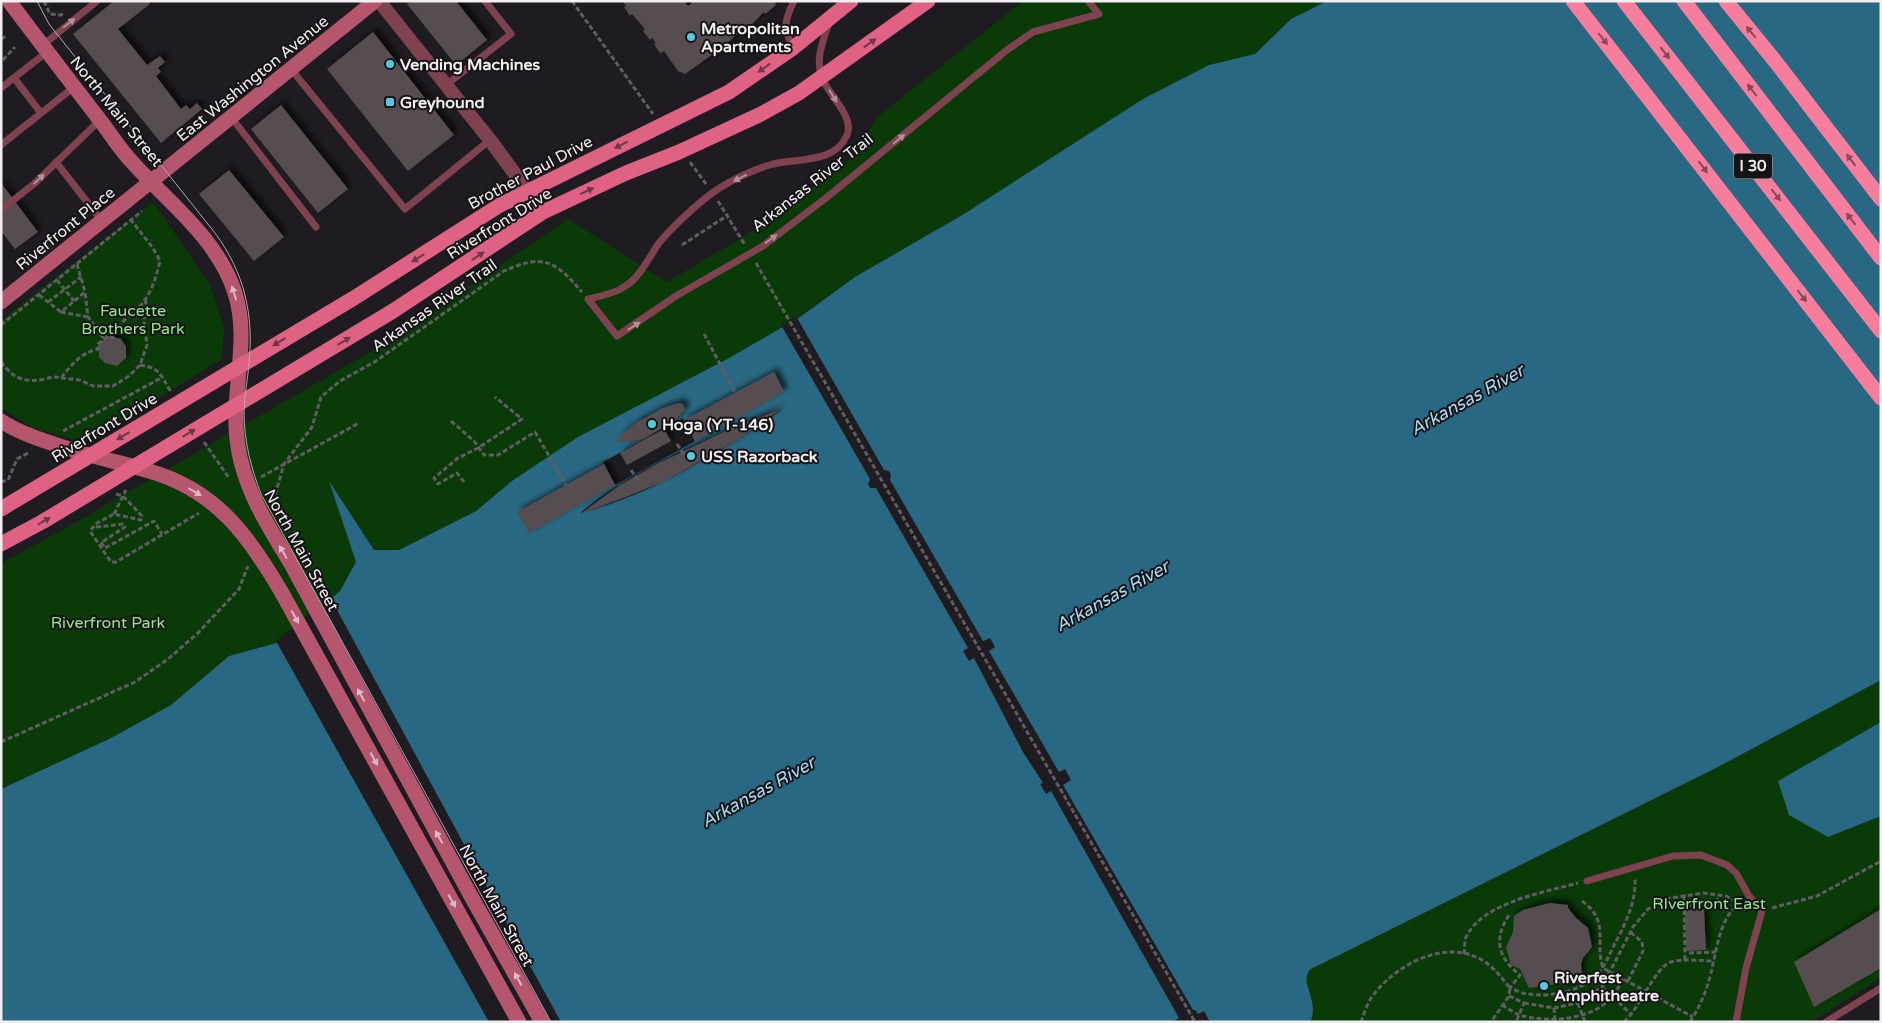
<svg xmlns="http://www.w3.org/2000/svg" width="1882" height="1023" font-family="'Varela Round',sans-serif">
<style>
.green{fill:#0a3a08}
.water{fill:#296882;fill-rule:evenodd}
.pier{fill:#1f1c21}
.building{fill:#544d4f;filter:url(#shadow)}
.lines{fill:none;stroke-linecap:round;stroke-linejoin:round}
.path{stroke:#605d62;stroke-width:3;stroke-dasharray:5 2.5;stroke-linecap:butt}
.lane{stroke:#7e4251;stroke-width:7}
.street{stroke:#7e4251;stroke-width:14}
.secondary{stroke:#b5556e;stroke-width:15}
.primary{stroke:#df6284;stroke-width:15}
.highway{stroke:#f67e9c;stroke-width:15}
.tram{stroke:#adaaae;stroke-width:1}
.oneway{fill:#b29099}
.oneway2{fill:#86485a}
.oneway3{fill:#703748}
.oneway4{fill:#dcb9c4}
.poi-dot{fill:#55cadf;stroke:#161317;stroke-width:2}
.labels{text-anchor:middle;stroke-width:4;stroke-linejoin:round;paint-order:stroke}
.shield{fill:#161317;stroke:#afadb0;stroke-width:1}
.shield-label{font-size:15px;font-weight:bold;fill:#f1eff2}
.poi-label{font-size:16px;font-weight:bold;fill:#f1eff2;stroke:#161317;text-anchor:start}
.street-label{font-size:16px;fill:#f1eff2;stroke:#161317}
.park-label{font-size:16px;fill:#91ea89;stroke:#161317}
.water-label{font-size:18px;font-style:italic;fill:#a7daf2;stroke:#161317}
</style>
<defs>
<filter id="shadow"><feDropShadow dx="4.5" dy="-4.5" stdDeviation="2.5" flood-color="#0009"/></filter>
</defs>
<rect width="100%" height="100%" fill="#1f1c21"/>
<g class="green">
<polygon points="1023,1 1327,1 1291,19 1255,54 1209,65 964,214 855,277 800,317 729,358 578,437 476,511 399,550 374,550 330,483 356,562 340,591 280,642 229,656 171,705 111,738 1,789 1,563 66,528 384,344 568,219 667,282 770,221 855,155 876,118"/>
<polygon points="153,202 210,285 224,328 222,359 85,443 33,428 1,408 1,320"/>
<polygon points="1881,680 1881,978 1811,1022 1310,1022 1312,1019 1305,978 1306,973 1311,969 1716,768"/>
</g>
<g class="water">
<path d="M1327,1H1881V680L1716,768L1311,969C1297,980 1321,1002 1310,1022H1V789L111,738L171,705L229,656L280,642L340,591L356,562L329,481L374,550H399L476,511L512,481L578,437L729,358L800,317L855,277L964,214L1143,99L1209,65L1255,54L1291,19ZM678,403L683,404L685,410C673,427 649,438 629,442L623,433L645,417ZM782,409C762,425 739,439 717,452C674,477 629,501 580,513C618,481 665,459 710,438C733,427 757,416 782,409Z"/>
<polygon points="1881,722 1881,816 1828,837 1789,815 1778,781"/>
</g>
<g class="pier">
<polygon points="796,316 884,470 889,471 891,475 890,480 983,641 990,638 995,647 989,651 1059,772 1065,769 1071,780 1063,785 1193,1010 1195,1010 1198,1014 1204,1011 1210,1022 1173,1022 1179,1018 1051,791 1046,794 1040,784 1043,783 1023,752 974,658 969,661 963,651 968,648 876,488 870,488 868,484 870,479 781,325"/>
<polygon points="683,418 695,441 615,485 603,462"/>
<polygon points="330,597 511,931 561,1022 489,1022 276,641"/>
</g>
<g class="building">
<polygon points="114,1 148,1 150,4 118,29 147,65 160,56 165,62 158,68 161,72 156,76 181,109 186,105 190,109 197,103 202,109 161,143 73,34"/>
<polygon points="411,1 456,1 487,40 456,65 407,4"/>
<polygon points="622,1 684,1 688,6 692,3 691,1 778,1 775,3 776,5 765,14 764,12 751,25 749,24 720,49 685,74 678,71 664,51 660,53 654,44 656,43 652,38 650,40 643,31 645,29 632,14 630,16 624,7 626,6"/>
<polygon points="373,32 454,135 408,171 327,69"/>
<polygon points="281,105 348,189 318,213 251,129"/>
<polygon points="229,170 284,237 254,261 199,194"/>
<polygon points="1,183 38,232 15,249 1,231"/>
<polygon points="108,336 121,339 126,347 126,358 117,366 105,363 99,357 98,344"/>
<polygon points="774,372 784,392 695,441 684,420"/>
<polygon points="678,403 683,404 685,410 675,421 645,438 629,442 617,442 623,433 637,422 661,409"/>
<polygon points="781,409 741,438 665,481 626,497 580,514 620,485 657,464 734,427"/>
<polygon points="664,429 671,441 627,465 620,453"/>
<polygon points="604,464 615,485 529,533 517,512"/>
<polygon points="1550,903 1568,905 1568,908 1576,918 1588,928 1592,947 1583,958 1581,964 1582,976 1564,983 1529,988 1520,969 1511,965 1506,947 1513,932 1514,916 1523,910"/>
<polygon points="1704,909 1706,950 1686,951 1685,910"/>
<polygon points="1881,909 1881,968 1814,1007 1794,962"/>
</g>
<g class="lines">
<g class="path">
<polyline points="44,1 50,14 61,15 63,13"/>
<polyline points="572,1 653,114"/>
<polyline points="1,39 6,36"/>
<polyline points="3,60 15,47"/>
<polyline points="690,162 706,184"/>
<polyline points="718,201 745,245"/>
<polyline points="682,245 728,215"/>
<polyline points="756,263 1195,1022"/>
<polyline points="77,264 85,292"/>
<polyline points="57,280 74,301"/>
<polyline points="39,295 61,312"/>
<polyline points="48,302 81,277"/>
<polyline points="88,317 61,312 85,292 88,317 104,339"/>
<polyline points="1,325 142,211"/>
<polyline points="704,334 735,392"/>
<path d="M1,362C14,379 24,383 46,379C52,377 55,376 61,378C72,364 81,353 98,349V344L108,336L114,338C120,318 129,319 141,305C152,292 156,277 160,261L153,248L131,220"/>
<path d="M140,365C161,368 161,376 171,392"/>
<polyline points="61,378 80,380 93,386 113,386 129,376 140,365 147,345 144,322 146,299"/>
<polyline points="451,421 474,441 484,455 498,455 535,432 566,485"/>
<polyline points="664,426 667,432"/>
<polyline points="63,431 163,377"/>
<polyline points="204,442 229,478"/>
<polyline points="677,444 685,456"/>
<polyline points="631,470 638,480"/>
<polyline points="261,477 359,423"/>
<polyline points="1,482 8,480 17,459 30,452"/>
<polyline points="464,482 457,473 438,484 434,478 458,458 478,448 522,419 495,397"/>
<polyline points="116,494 123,496 142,516 141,520 114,514 97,523 90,531 111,562 116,562 199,513"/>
<path d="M273,502L284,464L312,427L321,397L340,381L376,361L504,271C544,253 555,261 582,292"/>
<polyline points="114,514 126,490"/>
<polyline points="96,527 124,524 125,527 102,542"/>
<polyline points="101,542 105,548 154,521 162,534"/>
<polyline points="1,742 135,682 168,659 198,633 239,589 248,566"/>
<polyline points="1684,895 1685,961"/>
<path d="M1582,901C1611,922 1594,942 1603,968L1693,1017"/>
<polyline points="1686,906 1711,905 1715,903 1719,896"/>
<polyline points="1772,908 1817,896 1881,861"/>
<path d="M1509,915C1493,939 1498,958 1520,975L1510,988C1516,990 1522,994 1528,994C1553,998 1589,990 1603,967C1609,957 1613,946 1619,936C1628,917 1636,900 1635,878"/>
<polyline points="1689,953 1716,952"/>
<path d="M1464,954C1465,948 1464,940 1467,935C1485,902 1545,892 1578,883"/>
<polyline points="1628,981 1643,951 1642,942 1630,932"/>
<polyline points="1602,987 1632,1015"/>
<polyline points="1509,996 1524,1003 1516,1022"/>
<polyline points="1524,1003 1554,1008 1578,1003 1602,987 1633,927 1648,909 1666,899 1703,893 1726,896 1739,903"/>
<polyline points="1578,1003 1585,1022"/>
<path d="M1502,1005C1507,1008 1513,1012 1519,1015C1548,1023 1592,1021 1613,996C1617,991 1620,984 1623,979"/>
<polyline points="1554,1008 1555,1022"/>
<path d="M1361,1022C1364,1013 1368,1001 1374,994C1396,966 1440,941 1476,957C1491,963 1500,976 1510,988L1509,996L1491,1022"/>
<path d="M1624,1022C1640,1008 1655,967 1671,962C1684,958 1701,961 1714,961"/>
<path d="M1690,1022C1698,1009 1704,997 1708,983C1716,961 1718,913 1741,904"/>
</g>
<g class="lane">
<path d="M829,23C823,41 815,59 822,78C828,94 855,117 847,135C835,164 797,158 773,164C755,169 734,179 718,189C700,201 673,226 659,243C649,257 640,278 624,287C614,294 600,296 588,299L617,336L676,296L763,246L826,198L1007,50L1033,32L1099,14L1088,1"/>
<polyline points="43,45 97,1"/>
<path d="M793,48C783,28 784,21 794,1"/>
<polyline points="291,69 405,209 490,140"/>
<polyline points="14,78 41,113"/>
<polyline points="446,85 511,34 485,1"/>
<polyline points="1,88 47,52"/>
<polyline points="231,117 316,227"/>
<polyline points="1,145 74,87"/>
<polyline points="56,162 102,221"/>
<polyline points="1,210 35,183 100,120"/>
<polyline points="1587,881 1673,856 1701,855 1727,865 1736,873 1749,896 1762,911 1746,968 1736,1022"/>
<polyline points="1826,1022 1881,988"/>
</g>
<polyline class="street" points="379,1 490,140 543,212"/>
<g class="secondary">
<path d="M9,1C38,40 67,77 96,115C109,131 119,149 133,163C169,203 218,239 235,293C249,337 234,382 236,427C238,479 264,520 290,562L472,898L542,1022"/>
<polyline points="1,302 375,1"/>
<path d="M1,421C23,435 48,442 72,450C97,458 123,463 149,471C216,490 249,536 282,593L519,1022"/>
</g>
<g class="primary">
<polyline points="1,509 354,298 500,205 729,92 793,48 851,1"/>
<polyline points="1,544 42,522 393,311 543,212 626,173 679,152 761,114 799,93 928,1"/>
</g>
<g class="highway">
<polyline points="1573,1 1881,398"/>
<polyline points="1624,1 1881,331"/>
<polyline points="1684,1 1881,258"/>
<polyline points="1726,1 1775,61 1881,199"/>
</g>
<path class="tram" d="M37,1L49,24L215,233C244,272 254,314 249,363C248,379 244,396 244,412C244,441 251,468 261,494L551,1022"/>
</g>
<defs><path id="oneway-solid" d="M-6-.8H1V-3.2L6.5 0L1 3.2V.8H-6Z" transform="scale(1.25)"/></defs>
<g class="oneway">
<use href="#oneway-solid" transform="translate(69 23) rotate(-39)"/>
<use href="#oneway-solid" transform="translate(833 96) rotate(58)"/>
<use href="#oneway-solid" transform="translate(899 139) rotate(-39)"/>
<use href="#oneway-solid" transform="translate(740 178) rotate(153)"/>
<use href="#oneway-solid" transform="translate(39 179) rotate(-43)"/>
<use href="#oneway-solid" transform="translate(771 239) rotate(-36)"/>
<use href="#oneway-solid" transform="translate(634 326) rotate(-32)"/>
</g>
<g class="oneway2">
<use href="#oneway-solid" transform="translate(1751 32) rotate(-129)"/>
<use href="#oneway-solid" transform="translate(1603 39) rotate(51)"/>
<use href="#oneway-solid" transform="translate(1665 53) rotate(52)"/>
<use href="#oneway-solid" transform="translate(1752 90) rotate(-128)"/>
<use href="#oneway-solid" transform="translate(1851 160) rotate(-128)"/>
<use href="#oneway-solid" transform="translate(1703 167) rotate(52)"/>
<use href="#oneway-solid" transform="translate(1776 195) rotate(52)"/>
<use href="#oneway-solid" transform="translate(1851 219) rotate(-128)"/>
<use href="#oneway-solid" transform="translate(1802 296) rotate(52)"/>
</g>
<g class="oneway3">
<use href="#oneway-solid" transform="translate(870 43) rotate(-36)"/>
<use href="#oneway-solid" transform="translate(764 68) rotate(144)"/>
<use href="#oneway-solid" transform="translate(621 145) rotate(153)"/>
<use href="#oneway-solid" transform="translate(587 191) rotate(-25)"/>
<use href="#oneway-solid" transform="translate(478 256) rotate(-33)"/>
<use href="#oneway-solid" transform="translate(418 258) rotate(148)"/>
<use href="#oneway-solid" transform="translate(344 341) rotate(-31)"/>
<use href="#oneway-solid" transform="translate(279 342) rotate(149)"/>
<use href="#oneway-solid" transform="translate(189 433) rotate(-31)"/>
<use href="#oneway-solid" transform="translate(123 436) rotate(149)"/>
<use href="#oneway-solid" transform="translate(44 521) rotate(-30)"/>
</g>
<g class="oneway4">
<use href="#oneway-solid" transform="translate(234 293) rotate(-107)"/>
<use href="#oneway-solid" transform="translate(195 492) rotate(30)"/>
<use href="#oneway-solid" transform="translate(283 552) rotate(-121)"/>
<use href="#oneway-solid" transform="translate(295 617) rotate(61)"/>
<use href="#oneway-solid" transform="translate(361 695) rotate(-119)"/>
<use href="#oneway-solid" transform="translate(374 759) rotate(61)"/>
<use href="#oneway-solid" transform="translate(439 837) rotate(-119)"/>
<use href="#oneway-solid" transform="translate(452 901) rotate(61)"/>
<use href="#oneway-solid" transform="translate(518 979) rotate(-119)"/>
</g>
<g class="poi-dot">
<circle cx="691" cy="37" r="5"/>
<circle cx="390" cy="64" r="5"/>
<rect x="385" y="97" width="10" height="10" rx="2.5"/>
<circle cx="652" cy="424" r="5"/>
<circle cx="691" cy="456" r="5"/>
<circle cx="1544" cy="986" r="5"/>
</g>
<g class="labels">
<rect class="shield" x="1734" y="153.5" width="38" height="25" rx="4"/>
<g class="shield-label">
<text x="1753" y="171">I 30</text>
</g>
<g class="poi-label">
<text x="701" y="34">Metropolitan<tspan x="701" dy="18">Apartments</tspan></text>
<text x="400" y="70">Vending Machines</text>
<text x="400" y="108">Greyhound</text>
<text x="662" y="430">Hoga (YT-146)</text>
<text x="701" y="462">USS Razorback</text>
<text x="1554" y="983">Riverfest<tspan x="1554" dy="18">Amphitheatre</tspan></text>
</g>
<g class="street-label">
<text transform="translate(252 78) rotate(-39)" y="6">East Washington Avenue</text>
<text transform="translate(117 111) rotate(51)" y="6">North Main Street</text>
<text transform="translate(530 172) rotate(-28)" y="6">Brother Paul Drive</text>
<text transform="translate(812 182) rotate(-38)" y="6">Arkansas River Trail</text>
<text transform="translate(499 223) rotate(-32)" y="6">Riverfront Drive</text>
<text transform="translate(65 228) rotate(-39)" y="6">Riverfront Place</text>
<text transform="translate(434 305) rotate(-35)" y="6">Arkansas River Trail</text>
<text transform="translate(104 427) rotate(-31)" y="6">Riverfront Drive</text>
<text transform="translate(302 550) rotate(61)" y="6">North Main Street</text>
<text transform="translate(497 905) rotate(61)" y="6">North Main Street</text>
</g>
<g class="park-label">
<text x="133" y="316">Faucette<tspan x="133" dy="18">Brothers Park</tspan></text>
<text x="108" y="628">Riverfront Park</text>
<text x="1709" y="909">RIverfront East</text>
</g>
<g class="water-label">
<text transform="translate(1467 400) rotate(-29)" y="6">Arkansas River</text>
<text transform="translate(1112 596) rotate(-29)" y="6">Arkansas River</text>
<text transform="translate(758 792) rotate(-29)" y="6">Arkansas River</text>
</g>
</g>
<rect width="1882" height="1023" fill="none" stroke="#f1eff2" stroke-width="5"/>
</svg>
